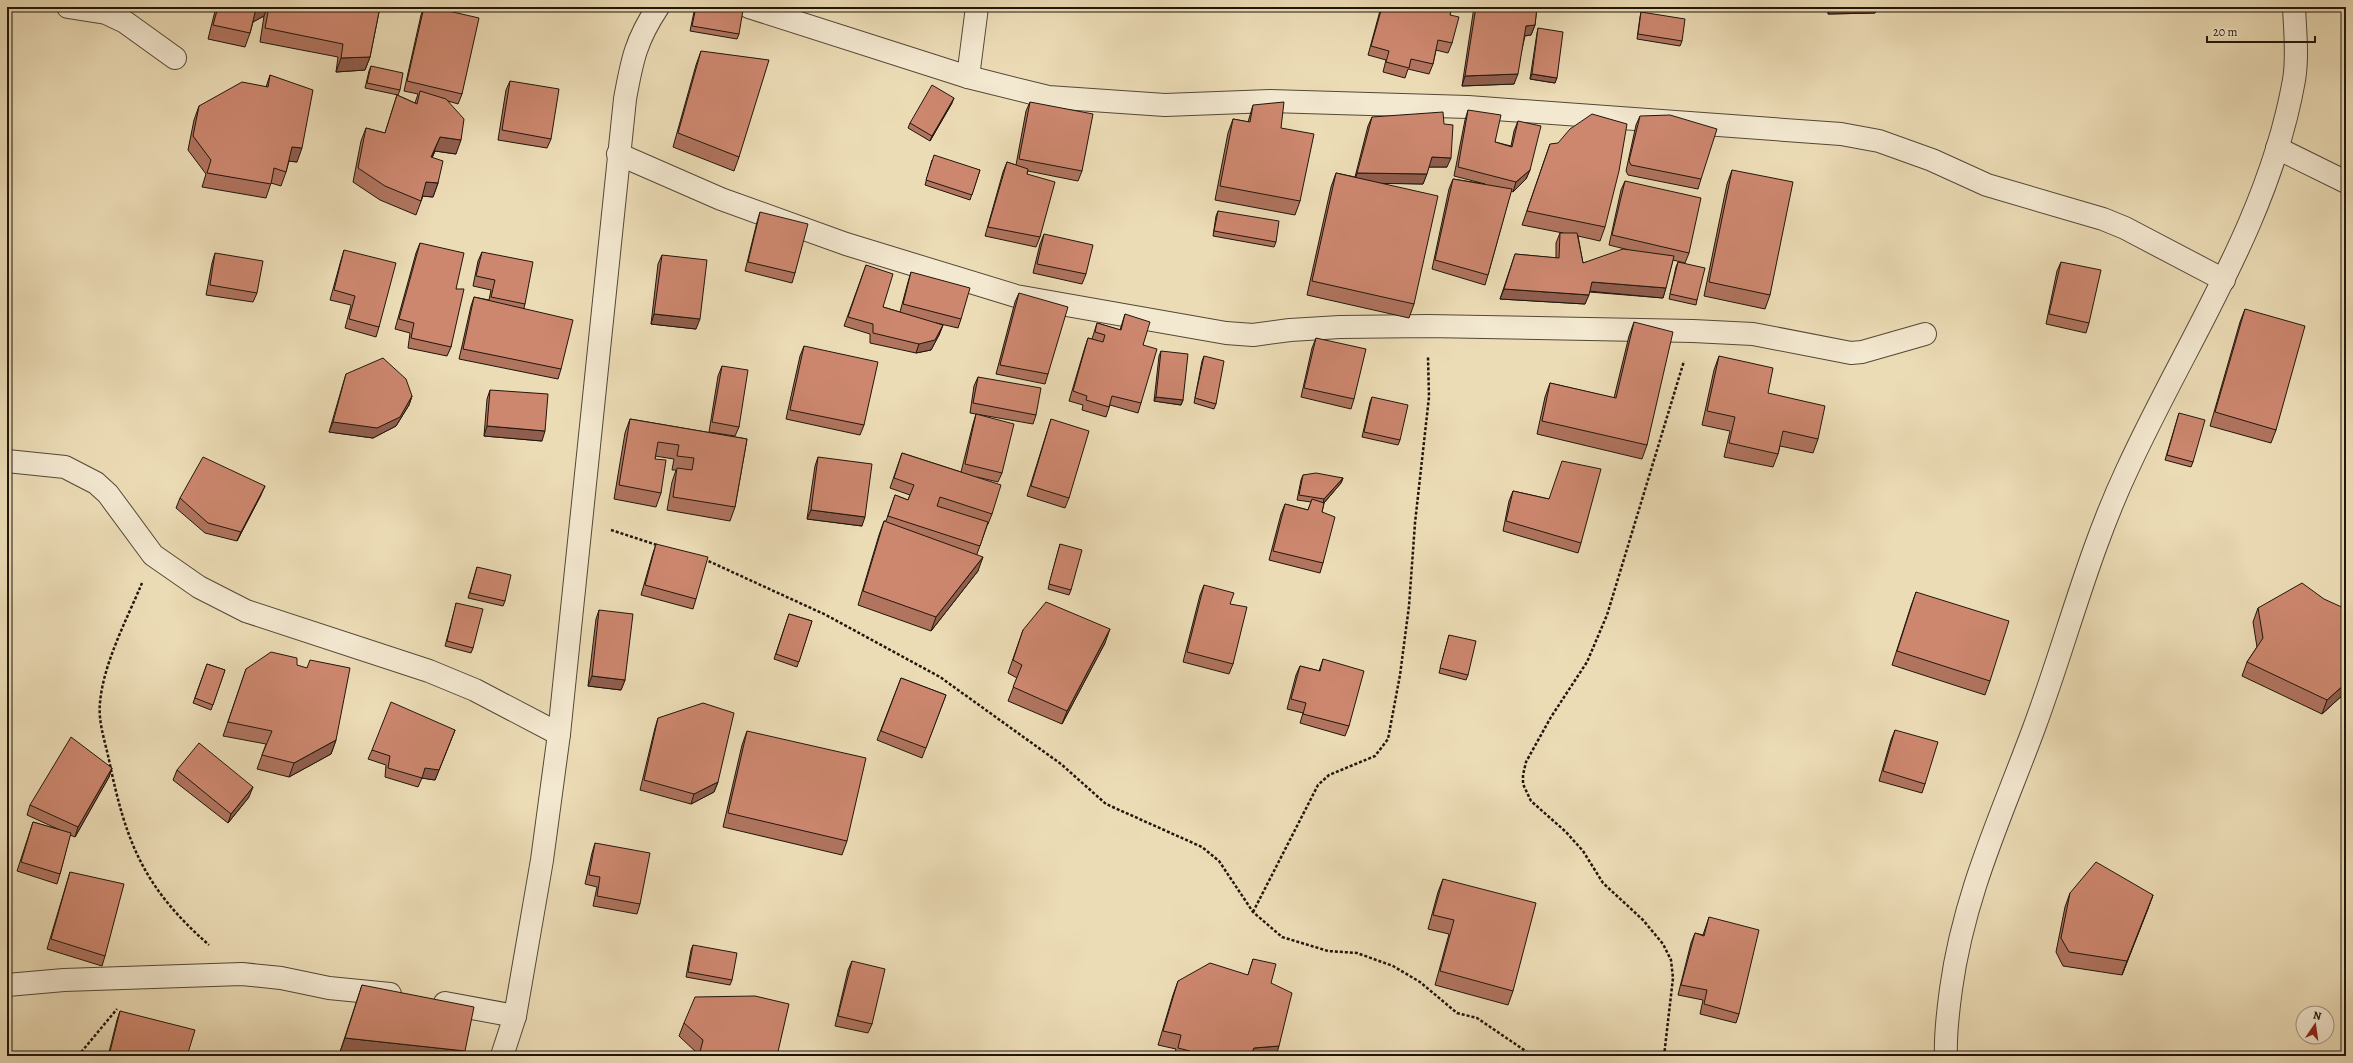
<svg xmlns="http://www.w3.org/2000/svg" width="2353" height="1063" font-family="Alegreya,serif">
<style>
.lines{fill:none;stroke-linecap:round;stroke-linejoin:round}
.minor-casing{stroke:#534836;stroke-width:24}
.path{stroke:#20160b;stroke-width:2.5;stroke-dasharray:3 2;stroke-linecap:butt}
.minor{stroke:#f3e8d0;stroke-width:22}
.wall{fill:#b0745f;stroke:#20160b}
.shaded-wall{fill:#905e4e;stroke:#20160b}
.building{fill:#cd876f;stroke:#20160b}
</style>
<rect width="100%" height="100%" fill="#ecdcb6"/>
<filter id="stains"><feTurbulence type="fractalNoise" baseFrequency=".005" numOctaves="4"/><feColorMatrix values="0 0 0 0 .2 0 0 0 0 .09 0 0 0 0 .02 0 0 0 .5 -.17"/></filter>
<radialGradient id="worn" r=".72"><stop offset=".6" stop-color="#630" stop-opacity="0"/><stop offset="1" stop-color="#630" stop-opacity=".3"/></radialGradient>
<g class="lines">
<defs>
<g id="minor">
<polyline points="68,7 106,13 125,22 175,58"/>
<polyline points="749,7 968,77 1048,97 1165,105 1270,101 1468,107 1841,134 1879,141 1932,160 1987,185 2103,219 2125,228 2224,280"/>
<polyline points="968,77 977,7"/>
<polyline points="2277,148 2346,182"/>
<polyline points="618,154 721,199 846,244 1016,296 1226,333 1253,335 1290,330 1340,327 1428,326 1693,331 1753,334 1851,353 1862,352 1925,334"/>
<polyline points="7,461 65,467 96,483 108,494 153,555 199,587 246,611 429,671 475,690 559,734"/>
<polyline points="7,985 64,980 242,974 281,978 329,988 390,994"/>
<polyline points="445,1003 515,1016"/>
<path d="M502,1056L515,1016L542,860L559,734L625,99C632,60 636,40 658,7"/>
<path d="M1946,1056C1945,1034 1948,1011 1951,989C1964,894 2001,817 2034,728C2066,642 2088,553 2127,470C2186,341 2269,222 2294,80C2298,56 2295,31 2294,7"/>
</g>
</defs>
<use href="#minor" class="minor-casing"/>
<g class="path">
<polyline points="611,530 657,545"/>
<polyline points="704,559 826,615 940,677 1061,764 1106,804 1202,847 1219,861 1253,912 1282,937 1328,951 1357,953 1393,966 1420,982 1457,1013 1477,1018 1533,1056"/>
<path d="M142,583C127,619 103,664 100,703C98,722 105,741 109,760C126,843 144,888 209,945"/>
<polyline points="1253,912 1318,785 1329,775 1375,756 1388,739 1400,675 1409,606 1415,523 1429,397 1428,357"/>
<polyline points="78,1056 117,1009"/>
<polyline points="1664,1056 1673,978 1671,960 1663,944 1643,920 1603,883 1583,851 1566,832 1531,801 1523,784 1523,775 1526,762 1551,717 1587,662 1607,615 1684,361"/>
</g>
<use href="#minor" class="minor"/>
</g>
<g class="wall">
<polygon points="216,7 380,7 370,57 365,70 336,72 338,57 260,42 264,16 253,22 250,33 245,47 208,39"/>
<polygon points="424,7 462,94 458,104 448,101 456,154 435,151 432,158 438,183 433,197 423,196 416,215 380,200 353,182 361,141 366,128 385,133 397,95 415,103 418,94 404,91 421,15"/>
<polygon points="695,7 723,7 739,34 737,39 690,31"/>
<polygon points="1381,7 1452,7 1450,15 1452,43 1448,53 1436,50 1433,64 1429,74 1408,69 1405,78 1383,72 1386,60 1368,55"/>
<polygon points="1474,7 1537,7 1535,25 1531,35 1525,36 1514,84 1462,86"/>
<polygon points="1828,7 1877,7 1875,13 1828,14"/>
<polygon points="1641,12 1682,41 1680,46 1637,39 1640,17"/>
<polygon points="1538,28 1555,83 1530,79 1537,33"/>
<polygon points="701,51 739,157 734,171 673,147 696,65"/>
<polygon points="371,66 400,90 398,95 365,88 369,71"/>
<polygon points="270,75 297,162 289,161 286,172 281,186 271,183 266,198 202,187 206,174 188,150 194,120 199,106 266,87"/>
<polygon points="510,81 551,139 547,148 498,140 506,90"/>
<polygon points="1030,102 1082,171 1078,181 1028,171 1027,174 1040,237 1036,247 985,236 1003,172 1007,162 1016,165 1026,111"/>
<polygon points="952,103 930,141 908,128 910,123"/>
<polygon points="1253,105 1281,128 1300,201 1295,215 1215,200 1228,133 1233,119 1248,122"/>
<polygon points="1468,110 1495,142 1511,146 1514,131 1518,121 1530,170 1526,179 1513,192 1511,191 1488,275 1485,285 1432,269 1449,189 1453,179 1485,184 1454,176 1465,120"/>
<polygon points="1640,116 1701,179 1698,189 1628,175 1626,171 1636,125"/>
<polygon points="1372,117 1447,167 1429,167 1423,184 1381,183 1414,304 1409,318 1307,295 1331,187 1336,173 1355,177 1368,126"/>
<polygon points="1550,144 1605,227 1600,241 1578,236 1583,263 1629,250 1609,245 1621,190 1625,181 1689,253 1685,263 1673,260 1663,298 1589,292 1585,304 1500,299 1515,254 1556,258 1556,243 1560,233 1563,233 1522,225"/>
<polygon points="932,160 980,170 970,200 925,185"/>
<polygon points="1732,170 1770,295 1765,309 1704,296 1727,184"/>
<polygon points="1218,211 1276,242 1274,247 1213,236 1216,216"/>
<polygon points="760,212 795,273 792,283 745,271 757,222"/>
<polygon points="1044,234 1086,274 1082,284 1033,273 1040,244"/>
<polygon points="420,243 456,289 451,347 447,356 408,348 410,333 395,329 416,253"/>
<polygon points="344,250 379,327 376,337 345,328 351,305 330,300 341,260"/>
<polygon points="482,252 525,304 524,308 561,369 558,379 459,359 471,306 474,297 489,300 491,290 473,286 478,261"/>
<polygon points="215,253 257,293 253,302 206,295 212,263"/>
<polygon points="662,255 696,329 651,324 658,264"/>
<polygon points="1678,262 1697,300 1696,305 1669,299 1676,267"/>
<polygon points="2061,262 2089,323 2086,333 2046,324 2057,271"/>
<polygon points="866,265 883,307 900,312 908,282 911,272 961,319 958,328 936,323 943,325 939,335 931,350 916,353 870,343 870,334 844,326"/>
<polygon points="1019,293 1048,374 1045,384 996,374 1015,302"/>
<polygon points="2245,309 2276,430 2271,443 2210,426 2240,322"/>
<polygon points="1125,314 1143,345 1141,403 1138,413 1110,405 1106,417 1082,410 1083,405 1069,401 1085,347 1088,338 1092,339 1097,323 1120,330"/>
<polygon points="1634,322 1647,445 1642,459 1537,434 1545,397 1550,383 1614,398 1629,336"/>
<polygon points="1316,338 1354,399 1351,409 1301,397 1312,348"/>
<polygon points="804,346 864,425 860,435 786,419 800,356"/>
<polygon points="1161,351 1183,400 1181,405 1154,401 1159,356"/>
<polygon points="1204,356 1216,404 1214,409 1194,403 1202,361"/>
<polygon points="1719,356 1768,393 1818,439 1813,453 1780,446 1778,454 1773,467 1724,457 1730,431 1702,425 1714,370"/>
<polygon points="722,366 739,427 735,436 709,432 718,376"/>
<polygon points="346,374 412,396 409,405 396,426 373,438 329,432 343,384"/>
<polygon points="978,377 1036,415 1033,424 970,413 974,386"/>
<polygon points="490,390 542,441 484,436 487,399"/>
<polygon points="1372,397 1400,440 1398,445 1362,437 1370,402"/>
<polygon points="2179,413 2193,462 2191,467 2165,460"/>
<polygon points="976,414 1002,473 998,482 977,477 992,514 988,524 988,523 977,554 978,571 931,631 858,605 879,535 884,521 886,521 895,495 908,500 910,495 890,488 902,453 961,472 973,424"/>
<polygon points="630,419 747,439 735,507 730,521 667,510 672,482 676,470 672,470 674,459 655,456 655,459 661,493 656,507 614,499 625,433"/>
<polygon points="1051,419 1069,498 1065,508 1027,496"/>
<polygon points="818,457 862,526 807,519 815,466"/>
<polygon points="1303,475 1343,478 1341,483 1324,503 1322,512 1323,563 1320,573 1269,560 1281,514 1285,504 1308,510 1311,502 1297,500 1301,480"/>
<polygon points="1513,491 1549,499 1581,543 1578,553 1503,531 1509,501"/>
<polygon points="261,495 237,541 205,533 176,508 180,498"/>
<polygon points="656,544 696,599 693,609 641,595 653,553"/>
<polygon points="1060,544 1071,590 1069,595 1048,589"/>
<polygon points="477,567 505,601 503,606 468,598"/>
<polygon points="1204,585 1230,604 1233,664 1229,674 1183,662 1200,595"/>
<polygon points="1916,592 1990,681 1985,695 1892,665 1911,606"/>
<polygon points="456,603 473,648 471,653 445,646 455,608"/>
<polygon points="2258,608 2346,609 2346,692 2322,714 2242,676 2247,662 2257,647 2253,622"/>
<polygon points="599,610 625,680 621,690 588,686 596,619"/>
<polygon points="789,614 812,621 797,667 774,659"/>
<polygon points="1023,630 1105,643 1062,724 1008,701 1017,678 1008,673"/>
<polygon points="1449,635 1468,675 1466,680 1439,673"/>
<polygon points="1323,659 1349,726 1345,736 1300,723 1303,713 1287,709 1296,675 1300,666 1319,671"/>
<polygon points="207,664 225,670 211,710 193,703"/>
<polygon points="297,665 336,740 331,754 289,777 257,769 266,744 223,736 246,669"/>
<polygon points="901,678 946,695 922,758 877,740"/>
<polygon points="658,718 718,782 714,792 691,804 640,790 655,728"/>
<polygon points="455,730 435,780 422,778 418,787 385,777 386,765 368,759 372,750"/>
<polygon points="1895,730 1925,784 1922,793 1879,781 1891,740"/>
<polygon points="747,731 847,841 842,855 723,827 742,745"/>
<polygon points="112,768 109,777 75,837 70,835 60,874 57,884 17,871 33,822 60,830 27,815 30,805"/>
<polygon points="177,770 249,797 228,823 173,780"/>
<polygon points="595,843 640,904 637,914 593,906 597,887 585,884 592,853"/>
<polygon points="70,872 105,956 102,966 47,949 67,882"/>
<polygon points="1443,879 1513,991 1508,1005 1435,985 1449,934 1428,929 1438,892"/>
<polygon points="2070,893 2153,895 2122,975 2063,966 2056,952 2065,907"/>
<polygon points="1709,917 1739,1014 1736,1023 1700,1014 1703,1000 1678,995 1691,943 1695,933 1703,935"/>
<polygon points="693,945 732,980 730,985 686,977 691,950"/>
<polygon points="1253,959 1271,983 1276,1056 1174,1056 1176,1049 1158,1045 1173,995 1178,981 1248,975"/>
<polygon points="852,961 872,1024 868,1033 835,1026 848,970"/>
<polygon points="362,985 464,1056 375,1056 340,1052"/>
<polygon points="120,1011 187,1056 108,1056 117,1020"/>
<polygon points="684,1023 777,1056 698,1056 698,1054 679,1036"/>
</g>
<g class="shaded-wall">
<polygon points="259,7 268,7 264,16 251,23 256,9"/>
<polygon points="1831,7 1877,7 1875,13 1828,14"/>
<polygon points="1535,25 1531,35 1523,36 1526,26"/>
<polygon points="370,57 365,70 336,72 341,58"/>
<polygon points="1518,74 1514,84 1462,86 1465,76"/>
<polygon points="1532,74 1557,78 1555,83 1530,79"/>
<polygon points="954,98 952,103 930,141 932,136"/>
<polygon points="440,137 461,140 456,154 435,151 426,171"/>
<polygon points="292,147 302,148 297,162 287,161"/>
<polygon points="1432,157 1451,158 1447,167 1428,167"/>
<polygon points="1530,170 1526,179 1513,192 1516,182"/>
<polygon points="1357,173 1427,174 1423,184 1354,183"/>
<polygon points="426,182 438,183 433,197 421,196"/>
<polygon points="1592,282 1666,288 1663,298 1588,291"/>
<polygon points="1504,289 1589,295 1585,304 1500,299"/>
<polygon points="654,314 700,319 696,329 651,324"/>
<polygon points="943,325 939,335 931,350 916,353 919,344"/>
<polygon points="412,396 409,405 396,426 373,438 329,432 333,422"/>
<polygon points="1156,397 1183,400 1181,405 1154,401"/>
<polygon points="487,426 545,431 542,441 484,436"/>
<polygon points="1343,478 1341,483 1323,504 1324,499"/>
<polygon points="265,486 261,495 237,541 241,532"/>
<polygon points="811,510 865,517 862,526 807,519"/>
<polygon points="983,557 978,571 931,631 936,617"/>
<polygon points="1110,629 1105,643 1062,724 1067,711"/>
<polygon points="592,676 625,680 621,690 588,686"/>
<polygon points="2346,683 2346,692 2322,714 2327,700"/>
<polygon points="455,730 435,780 421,778 425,768"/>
<polygon points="336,740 331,754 289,777 294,763"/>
<polygon points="112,768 109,777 75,837 78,827"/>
<polygon points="718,782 714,792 691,804 694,794"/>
<polygon points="253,787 249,797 228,823 231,814"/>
<polygon points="2153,895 2148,909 2122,975 2127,961"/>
<polygon points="345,1038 465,1051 464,1056 375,1056 340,1052"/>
<polygon points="1279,1046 1276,1056 1250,1056 1254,1048"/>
</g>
<g class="building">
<polygon points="218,7 259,7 256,9 250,33 213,25"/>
<polygon points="269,7 380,7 370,57 341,58 343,44 265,28"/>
<polygon points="424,7 431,7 479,18 462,94 407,81"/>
<polygon points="696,7 723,7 743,10 739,34 692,26"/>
<polygon points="1382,7 1452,7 1450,15 1459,17 1452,43 1438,40 1433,64 1411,59 1409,68 1386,62 1389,51 1371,46"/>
<polygon points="1476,7 1537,7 1535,25 1526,26 1518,74 1465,76"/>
<polygon points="1641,12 1685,19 1682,41 1638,34"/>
<polygon points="1538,28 1563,32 1557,78 1532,74"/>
<polygon points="701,51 769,60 739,157 678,133"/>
<polygon points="371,66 403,73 400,90 367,83"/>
<polygon points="270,75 313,90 302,148 292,147 286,172 274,168 271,184 207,173 211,160 193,136 199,106 242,82 268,87"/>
<polygon points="510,81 559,89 551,139 502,130"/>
<polygon points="932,85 954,98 932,136 910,123"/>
<polygon points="420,91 446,99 464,119 461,140 440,137 431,157 443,161 438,183 426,182 421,201 385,186 358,168 366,128 385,133 397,95 417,104"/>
<polygon points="1030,102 1093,114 1082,171 1019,159"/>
<polygon points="1284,102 1281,128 1314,134 1300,201 1220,186 1233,119 1250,122 1253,105"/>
<polygon points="1468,110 1501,115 1495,142 1512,147 1518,121 1541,126 1530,170 1516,182 1458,167"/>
<polygon points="1443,112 1444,124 1453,125 1451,158 1432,157 1427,174 1357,173 1372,117"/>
<polygon points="1592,114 1627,124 1619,171 1605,227 1527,211 1550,144 1558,143 1570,129"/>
<polygon points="1670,115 1717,129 1701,179 1631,165 1629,161 1640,116"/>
<polygon points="934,155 980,170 972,195 926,180"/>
<polygon points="1007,162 1028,169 1027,174 1055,182 1040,237 988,227"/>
<polygon points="1732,170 1793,182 1770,295 1709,282"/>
<polygon points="1336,173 1438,196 1414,304 1312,281"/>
<polygon points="1453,179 1512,189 1488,275 1435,260"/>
<polygon points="1625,181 1701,198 1689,253 1612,235"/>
<polygon points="1218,211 1279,221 1276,242 1214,231"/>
<polygon points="760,212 808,224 795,273 748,262"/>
<polygon points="1560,233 1577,233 1583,263 1623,249 1674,256 1666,288 1592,282 1589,295 1504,289 1515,254 1559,258"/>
<polygon points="1044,234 1093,245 1086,274 1037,264"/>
<polygon points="420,243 464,253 456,289 464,289 451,347 411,338 414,323 399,319"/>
<polygon points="344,250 396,263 379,327 349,319 355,296 334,290"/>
<polygon points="482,252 533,262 525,304 491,297 495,280 476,276"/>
<polygon points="215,253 263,261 257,293 210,285"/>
<polygon points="662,255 707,260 700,319 654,314"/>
<polygon points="1678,262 1705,268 1697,300 1670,294"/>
<polygon points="2061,262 2101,270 2089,323 2049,314"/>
<polygon points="866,265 893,274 883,307 943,325 935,340 919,344 873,333 873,324 848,317"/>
<polygon points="911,272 970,288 961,319 903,304"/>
<polygon points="1019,293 1068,307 1048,374 1000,365"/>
<polygon points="474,297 573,320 561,369 463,349"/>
<polygon points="2245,309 2305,326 2276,430 2215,412"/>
<polygon points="1125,314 1150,322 1143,345 1157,349 1141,403 1112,396 1109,407 1086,400 1087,396 1073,391 1088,338 1103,342 1105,335 1095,332 1097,323 1121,330"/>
<polygon points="1634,322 1673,332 1647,445 1542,421 1550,383 1616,398"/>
<polygon points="1316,338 1366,349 1354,399 1304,388"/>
<polygon points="804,346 878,362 864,425 790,410"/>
<polygon points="1161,351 1188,354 1183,400 1156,397"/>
<polygon points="1204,356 1224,361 1216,404 1195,398"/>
<polygon points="1719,356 1773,368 1768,393 1825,406 1818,439 1783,431 1778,454 1729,443 1735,417 1707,411"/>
<polygon points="383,358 406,379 412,396 400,417 377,428 333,422 346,374"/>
<polygon points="722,366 748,370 739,427 712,422"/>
<polygon points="978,377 1041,388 1036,415 973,403"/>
<polygon points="490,390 548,394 545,431 487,426"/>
<polygon points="1372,397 1408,405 1400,440 1364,432"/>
<polygon points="2179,413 2205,420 2193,462 2167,455"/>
<polygon points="976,414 1014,424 1002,473 965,464"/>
<polygon points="630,419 747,439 735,507 673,497 677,468 692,470 694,458 677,456 679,445 658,442 655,459 666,460 661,493 619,485"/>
<polygon points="1051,419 1089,431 1069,498 1031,486"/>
<polygon points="902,453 1001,485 992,514 940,497 937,506 988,522 980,546 888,516 895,495 908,500 914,485 894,478"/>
<polygon points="203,457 265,486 241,532 208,523 180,498"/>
<polygon points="818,457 872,464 865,517 811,510"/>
<polygon points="1562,461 1601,469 1581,543 1506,521 1513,491 1549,499"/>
<polygon points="1316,473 1343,478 1324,499 1299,495 1303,475"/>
<polygon points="1312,499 1324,503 1322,512 1335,517 1323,563 1273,551 1285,504 1308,510"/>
<polygon points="884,521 983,557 936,617 863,591"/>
<polygon points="656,544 708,557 696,599 645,585"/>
<polygon points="1060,544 1082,550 1071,590 1049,584"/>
<polygon points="477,567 511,575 505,601 470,593"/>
<polygon points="2302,583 2324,599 2346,609 2346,683 2327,700 2247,662 2263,638 2258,608"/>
<polygon points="1204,585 1234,593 1230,604 1247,607 1233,664 1187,652"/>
<polygon points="1916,592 2009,621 1990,681 1897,651"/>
<polygon points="1046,602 1110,629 1067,711 1013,687 1022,665 1013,660 1023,630"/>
<polygon points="456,603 483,609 473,648 447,641"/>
<polygon points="599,610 633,614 625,680 592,676"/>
<polygon points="789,614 812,621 799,662 776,654"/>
<polygon points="1449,635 1476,641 1468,675 1440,668"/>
<polygon points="271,652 297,658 297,665 307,668 310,660 350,668 336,740 294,763 262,755 272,731 228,722 246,669"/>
<polygon points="1323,659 1364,671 1349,726 1303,714 1306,703 1291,699 1300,666 1320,671"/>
<polygon points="207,664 225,670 213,705 195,698"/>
<polygon points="901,678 946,695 926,748 881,731"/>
<polygon points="391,702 455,730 439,770 425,768 422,778 388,768 390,756 372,750"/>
<polygon points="703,703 734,713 718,782 694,794 644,780 658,718"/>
<polygon points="1895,730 1938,742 1925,784 1883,771"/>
<polygon points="747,731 866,758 847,841 728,813"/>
<polygon points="71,737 112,768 78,827 30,805"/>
<polygon points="199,743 253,787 231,814 177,770"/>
<polygon points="33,822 71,833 60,874 21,862"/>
<polygon points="595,843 650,853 640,904 597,896 600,877 589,875"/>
<polygon points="2096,862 2153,895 2127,961 2069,952 2061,938 2070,893"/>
<polygon points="70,872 124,884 105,956 51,939"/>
<polygon points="1443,879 1536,903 1513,991 1440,971 1454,920 1433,915"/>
<polygon points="1709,917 1759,930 1739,1014 1704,1004 1707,990 1681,985 1695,933 1704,936"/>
<polygon points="693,945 737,953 732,980 688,972"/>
<polygon points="1253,959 1276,964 1271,983 1292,993 1279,1046 1254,1048 1250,1056 1189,1056 1190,1051 1178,1048 1181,1035 1163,1031 1178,981 1210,963 1248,975"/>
<polygon points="852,961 885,969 872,1024 838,1016"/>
<polygon points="362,985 474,1007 465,1051 345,1038"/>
<polygon points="755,996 789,1004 777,1056 699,1056 703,1040 684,1023 695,997"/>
<polygon points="120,1011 195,1030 187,1056 109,1056"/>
</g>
<rect width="2353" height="1063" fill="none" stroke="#ecdcb6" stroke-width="24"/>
<rect x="8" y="8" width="2337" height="1047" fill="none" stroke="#20160b" stroke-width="2"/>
<rect x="12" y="12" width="2329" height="1039" fill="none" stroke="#20160b"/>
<g transform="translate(2315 1025) rotate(13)"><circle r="19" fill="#f3e8d0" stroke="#9f9481"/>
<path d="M0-3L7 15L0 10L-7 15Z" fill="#8f2418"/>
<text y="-6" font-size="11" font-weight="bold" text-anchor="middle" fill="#20160b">N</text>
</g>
<path d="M2207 36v6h108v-6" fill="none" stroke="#20160b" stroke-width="2"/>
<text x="2213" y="36" font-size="12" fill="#20160b" stroke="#f3e8d0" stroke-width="3" paint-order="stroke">20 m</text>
<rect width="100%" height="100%" filter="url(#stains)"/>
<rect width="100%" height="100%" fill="url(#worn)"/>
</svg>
